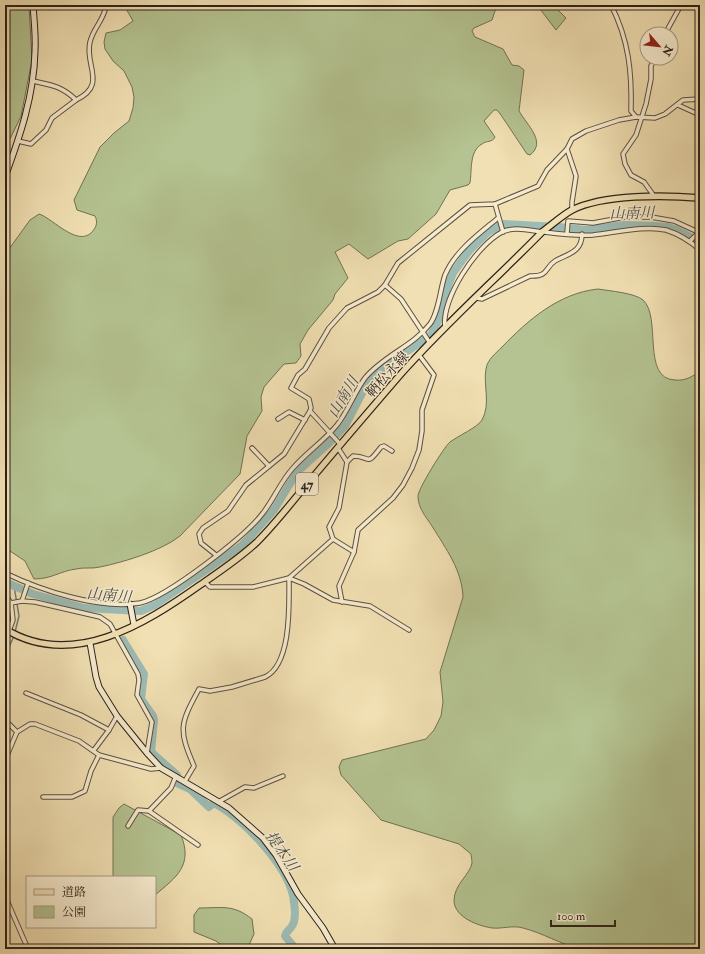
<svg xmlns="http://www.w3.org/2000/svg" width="705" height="954" font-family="'IM FELL Double Pica','Noto Serif JP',serif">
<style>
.green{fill:#b4c391;stroke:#707255}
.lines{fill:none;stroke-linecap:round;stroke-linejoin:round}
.stream{stroke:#6f7d76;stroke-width:1.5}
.river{stroke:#9cbbb4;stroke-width:8}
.street-casing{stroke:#5d5040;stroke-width:5.5}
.secondary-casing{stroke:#2c2019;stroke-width:7}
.primary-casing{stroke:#2c2019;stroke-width:8}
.street{stroke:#f6ebce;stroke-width:3.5}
.secondary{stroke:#f6ebce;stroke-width:5}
.primary{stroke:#f1e0b3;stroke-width:5.5}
.labels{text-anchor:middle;stroke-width:3;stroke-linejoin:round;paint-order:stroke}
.shield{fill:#f6ebce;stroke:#695d4f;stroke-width:1}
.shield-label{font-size:13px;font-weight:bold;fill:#2c2019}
.street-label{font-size:14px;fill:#2c2019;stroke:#f6ebce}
.water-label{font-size:15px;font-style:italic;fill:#4e4e48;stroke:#f6ebce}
</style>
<rect width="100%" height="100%" fill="#f1e0b3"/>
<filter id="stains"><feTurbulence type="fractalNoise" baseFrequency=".005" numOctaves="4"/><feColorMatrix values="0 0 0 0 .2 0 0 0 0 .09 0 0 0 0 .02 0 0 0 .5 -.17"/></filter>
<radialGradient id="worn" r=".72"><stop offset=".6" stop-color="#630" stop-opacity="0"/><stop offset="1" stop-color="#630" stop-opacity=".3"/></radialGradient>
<g class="green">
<polygon points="5,5 29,5 32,60 21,116 10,139 5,141"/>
<path d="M124,5H497L492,20L474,28L472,31L475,37L503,49L512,65L519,66L524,70L519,111C527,125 547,142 530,155L527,154L501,115L497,110H494L484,121L495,137C492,143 487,140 482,144C469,151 472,171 470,183L468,185L450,190L436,214L408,239L398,241L368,259L349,244L335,252L348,278L335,294L333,300L308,330L300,344L301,356L296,363L284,364L264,387L261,397L262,411L247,436L240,474L180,536C161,551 124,562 100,567C92,569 84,567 76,569C60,571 52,579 34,579L25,561L10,551L5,543V248L9,249L30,220L39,214C53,218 81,252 95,228C97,224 97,220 95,216L77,210L74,200L100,147L114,133L129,121L133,108L134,97L132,87L124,71L113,61L105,49L104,42L106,33L120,30L133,21Z"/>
<polygon points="537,5 553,5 566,18 556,30"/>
<path d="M598,289C610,291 635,293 643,300C662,317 641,379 675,380C685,381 692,377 700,371V949H580C560,944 543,933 523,928C513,925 502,929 492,928C479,926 455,918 454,901C454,884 470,875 472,863C472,860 471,856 471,854L459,844L381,820L341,775L339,767L342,760L426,739L434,730L441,716L443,702L440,672L463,597C462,570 446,549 432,526C426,517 418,508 418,496C418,489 444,447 450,442C458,436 478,427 482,420C491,404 483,385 486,369C487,360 496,353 502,347C528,320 559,293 598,289Z"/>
<path d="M124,804L181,835C193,865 177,877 155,895V877H113V817L119,808Z"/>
<path d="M199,908C222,908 233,904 252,919L254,934L249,945L239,949H227L216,941L194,932V915Z"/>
</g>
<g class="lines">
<g class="stream">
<polyline points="14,586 19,616 15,632"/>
<polyline points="5,656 14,636"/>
</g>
<g class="river">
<polyline points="5,582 33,594 84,608 141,611 155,605 241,546 250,537 274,510 297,472 329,443 345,426 368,382 383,368 431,335 440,317 446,291 453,273 469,251 488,232 503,224 559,227 585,230 625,225 655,226 668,227 677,230 700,242"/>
<polyline points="123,640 144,674 141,699 153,716 154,720 151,752 177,775"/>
<path d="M178,782L177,783L190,789L209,807L214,803C243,818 291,868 294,902C295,908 296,921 292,926C290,930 286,931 285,936L296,949"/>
</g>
<defs>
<g id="street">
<path d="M611,5C629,40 632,73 631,111L636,117"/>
<polyline points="665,34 681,5"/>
<path d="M33,81C51,85 62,86 76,100C108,85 84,65 90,42C93,28 105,19 106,5"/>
<polyline points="678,105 700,115"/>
<polyline points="18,141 31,144 46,130 52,118 76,100"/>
<polyline points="567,149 576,176 572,202 572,210"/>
<polyline points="654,196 644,182 631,175 625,164 623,154 636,135 646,104 651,79 651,66 655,58"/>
<polyline points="495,204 503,232"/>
<polyline points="567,233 568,221 593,223 625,217 651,217 674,221 698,232"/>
<polyline points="690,241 699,232"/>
<polyline points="385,285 401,299 430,343"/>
<path d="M477,298L482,299L530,276C549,277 545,267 555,261C567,254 582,253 582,234"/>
<path d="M445,328C441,299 476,246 502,232C515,226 531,231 544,232C560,234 577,236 593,235C614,233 645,225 666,230C679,234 690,241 700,250"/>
<polyline points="278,419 289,412 305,420"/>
<polyline points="341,445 310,411 311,408 309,399 291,388 298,375 305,369 329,328 347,308 378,292 385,285 398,263 470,205 495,204 538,186 547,170 567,149 572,139 586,131 619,120 636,117 655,118 665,114 683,100 700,99"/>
<polyline points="252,448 269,466"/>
<polyline points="338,448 347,462 339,508 329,527 333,539 354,552"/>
<path d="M347,462L353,456C372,456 365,468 381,447L384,446L392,451"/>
<polyline points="216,555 201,543 199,534 203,528 228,511 246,485 284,454 310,411"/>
<path d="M5,573C40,590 100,610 140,603C167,597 246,536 263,513C274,499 281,481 293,468C307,452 324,441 337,425C348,411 354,393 365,378C383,356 413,346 430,324C439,312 440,289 445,275C455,251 479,234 498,218"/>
<polyline points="205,582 210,587 253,587 289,578 333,539"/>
<polyline points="5,595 11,603 22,601 35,602 100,617 110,624 138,674 139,680 137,695 152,722 147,753"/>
<polyline points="22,601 28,583"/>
<polyline points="342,602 339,586 354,552 358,530 393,498 403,485 412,468 419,450 422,431 422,410 434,375 419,355"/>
<polyline points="5,642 13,620 11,603"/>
<polyline points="26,693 81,715 109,730 94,750"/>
<polyline points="5,720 17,732 30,724 35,724 79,741 99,755 151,769 161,768"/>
<polyline points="109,730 117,716"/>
<polyline points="5,760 17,732"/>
<polyline points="176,776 171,788 149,811 198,845"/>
<path d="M185,781L194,766C178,729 180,724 199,689L210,691L232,687L265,677C292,664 289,604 289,578L304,584L333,600L370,606L409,630"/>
<polyline points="43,797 72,797 85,791 91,771 99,755"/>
<polyline points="220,801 245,787 254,788 283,776"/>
<polyline points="128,826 138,810 149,811"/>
<polyline points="5,896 28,949"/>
</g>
<g id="secondary">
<path d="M5,177C20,136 34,96 35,51C36,36 34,20 33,5"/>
<polyline points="130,604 134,625"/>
<polyline points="90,643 96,677 99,687 117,716 147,753 161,768 229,808 263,838 276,855 298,894 323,928 335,949"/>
</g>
<path id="primary" d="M5,629C72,670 145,624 200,585C219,572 240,558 257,542C275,524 291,503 308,483C338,447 369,411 400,375C444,325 495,280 542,232C552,225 561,216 572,210C604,194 665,195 700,198"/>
</defs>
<use href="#street" class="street-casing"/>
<use href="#secondary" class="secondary-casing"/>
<use href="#primary" class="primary-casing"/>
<use href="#street" class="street"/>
<use href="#secondary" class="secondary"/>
<use href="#primary" class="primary"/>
</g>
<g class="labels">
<rect class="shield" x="296" y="473" width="22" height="22" rx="3"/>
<g class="shield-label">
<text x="307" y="489">47</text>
</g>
<g class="street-label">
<text transform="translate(387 374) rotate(-48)" y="5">鞆松永線</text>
</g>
<g class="water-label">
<text transform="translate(632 213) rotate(-1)" y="5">山南川</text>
<text transform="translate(343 397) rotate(-59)" y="5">山南川</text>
<text transform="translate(109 595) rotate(5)" y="5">山南川</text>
<text transform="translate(282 851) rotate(55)" y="5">提木川</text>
</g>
</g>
<rect width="705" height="954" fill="none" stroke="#f1e0b3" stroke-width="20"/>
<rect x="6" y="6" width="693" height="942" fill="none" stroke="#2c2019" stroke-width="2"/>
<rect x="10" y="10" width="685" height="934" fill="none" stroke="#2c2019"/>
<rect x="26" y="876" width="130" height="52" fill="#f6ebce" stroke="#a59a86"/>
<rect x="34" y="889" width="20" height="6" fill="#f1e0b3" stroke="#a59a86"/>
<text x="62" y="896" font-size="12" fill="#2c2019">道路</text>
<rect x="34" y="906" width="20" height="12" fill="#b4c391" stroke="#a59a86"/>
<text x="62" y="916" font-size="12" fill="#2c2019">公園</text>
<g transform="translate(659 46) rotate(118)"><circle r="19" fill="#f6ebce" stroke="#a59a86"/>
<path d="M0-3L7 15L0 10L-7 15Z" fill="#8f2418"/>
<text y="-6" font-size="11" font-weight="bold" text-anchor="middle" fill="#2c2019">N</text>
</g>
<path d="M551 920v6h64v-6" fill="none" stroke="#2c2019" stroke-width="2"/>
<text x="557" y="920" font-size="12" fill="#2c2019" stroke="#f6ebce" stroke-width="3" paint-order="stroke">100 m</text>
<rect width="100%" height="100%" filter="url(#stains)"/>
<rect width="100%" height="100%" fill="url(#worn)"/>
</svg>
